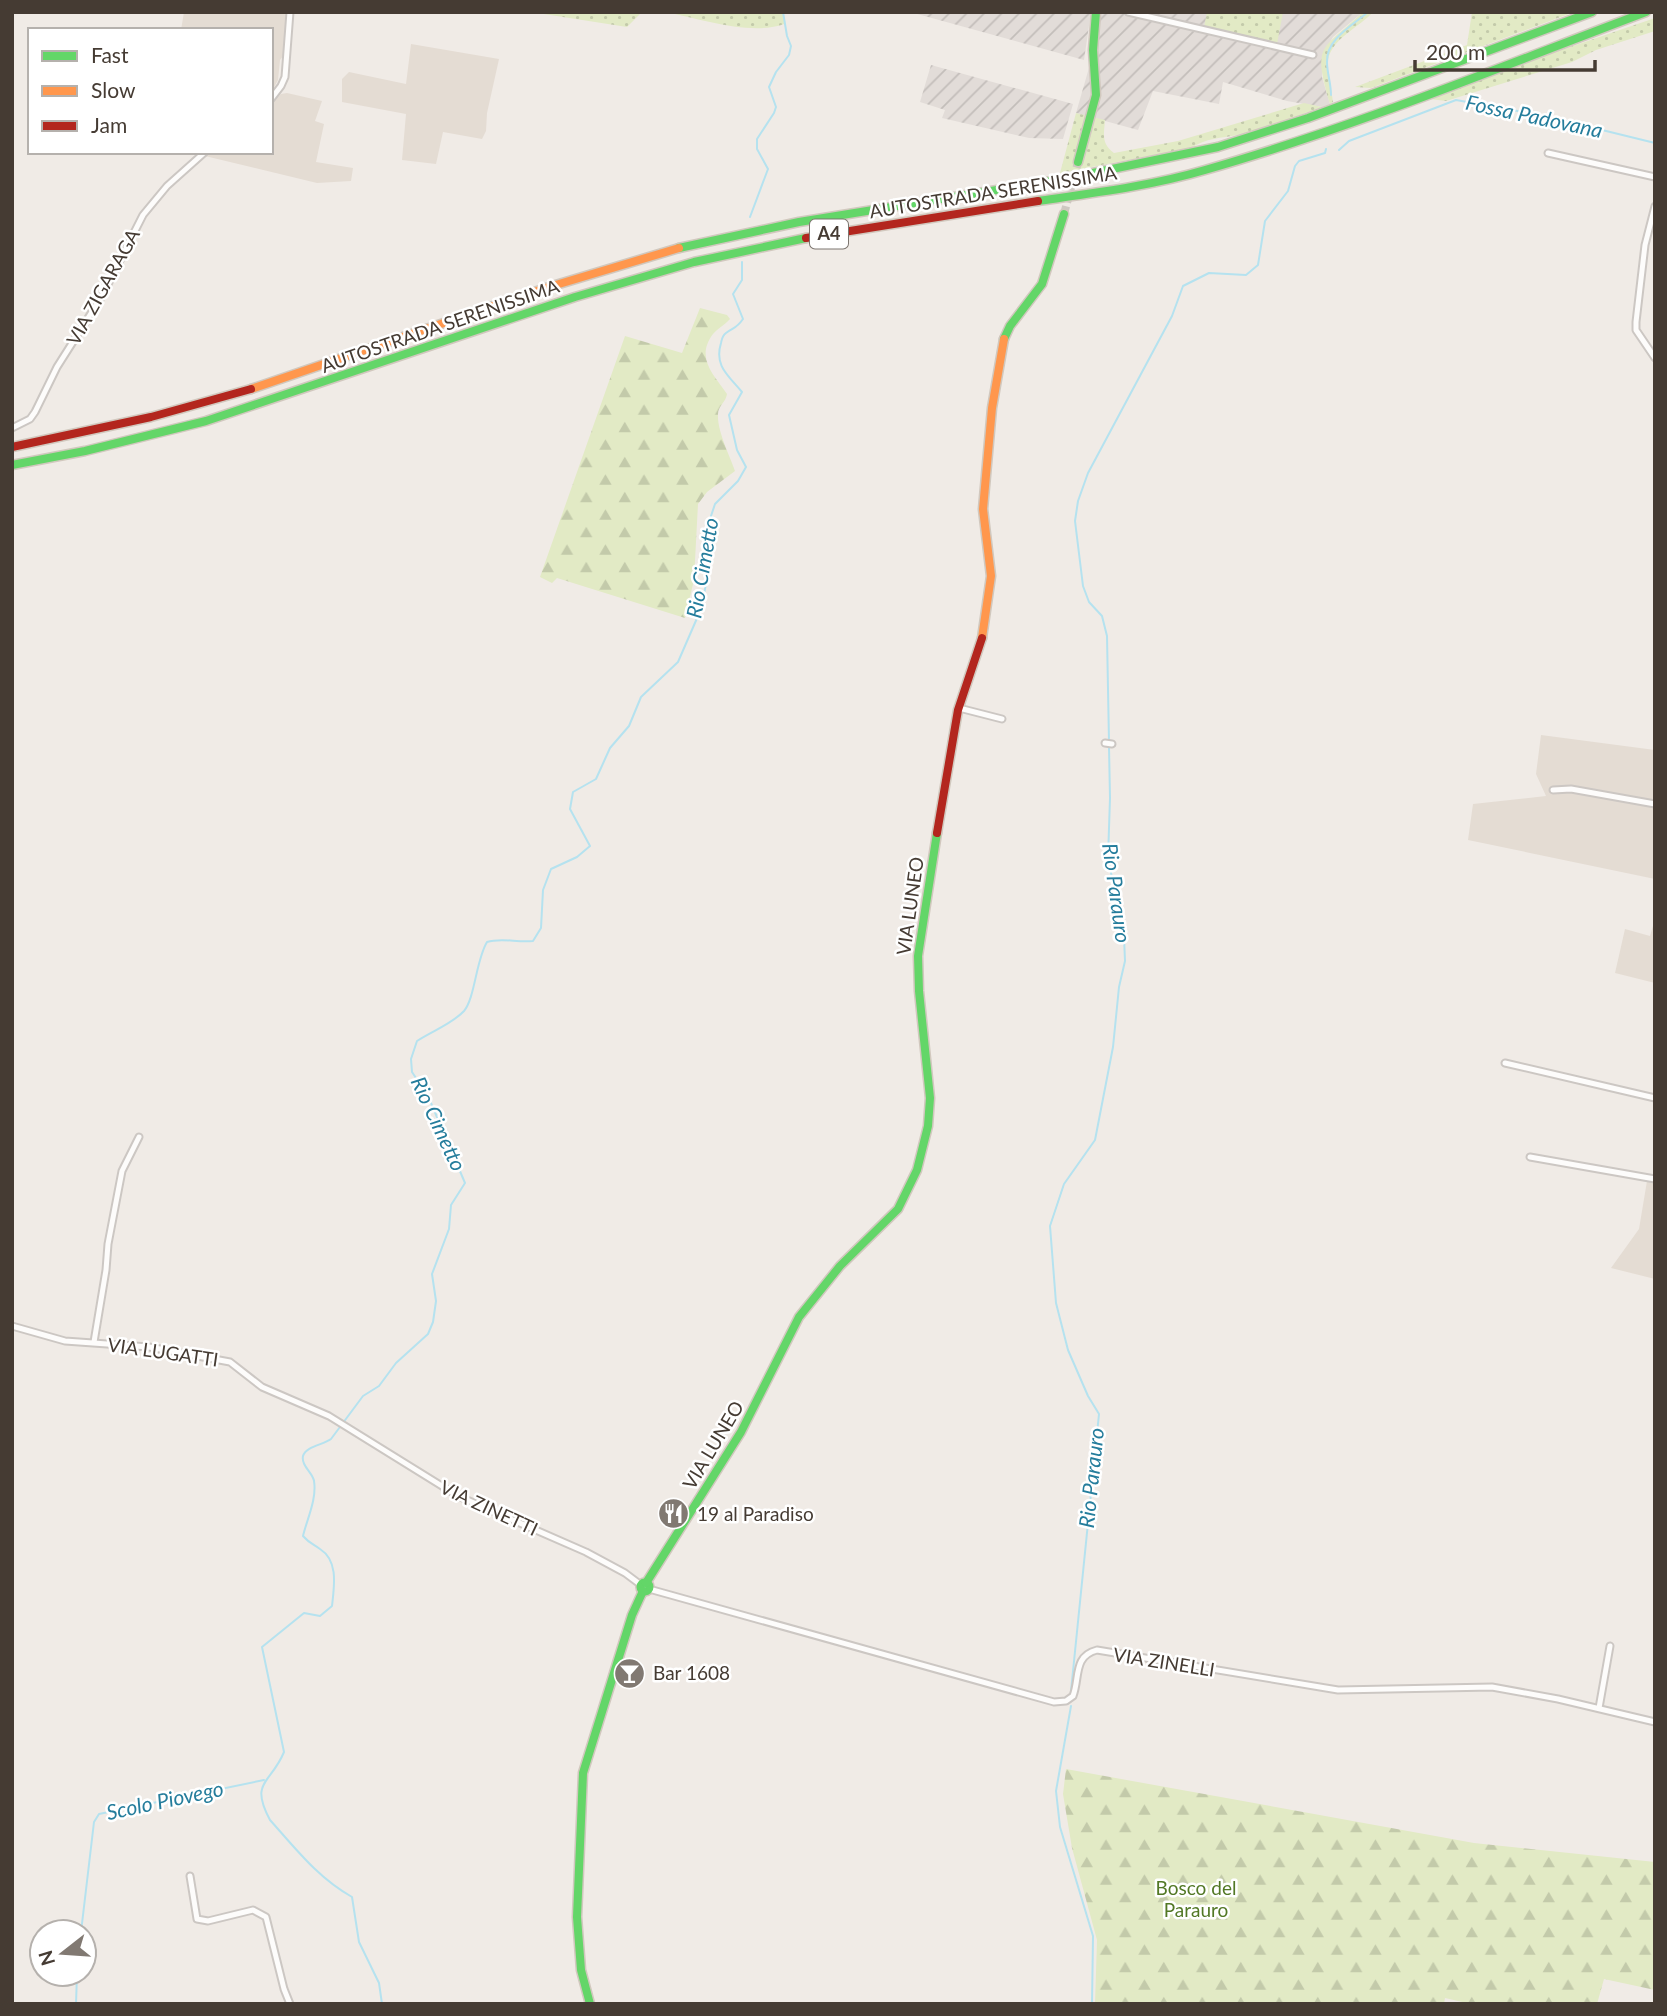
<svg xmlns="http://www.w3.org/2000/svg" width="1667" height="2016" font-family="Lato,sans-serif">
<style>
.residential{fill:#e4dcd3}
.industrial{fill:url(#industrial-furrows)}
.grass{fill:url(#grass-dots)}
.forest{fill:url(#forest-firs)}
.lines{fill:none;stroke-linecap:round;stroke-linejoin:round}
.stream{stroke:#b5e2ef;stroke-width:2}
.secondary-tunnel{stroke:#cec8c2;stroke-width:8;stroke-dasharray:8 4;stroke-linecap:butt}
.street-casing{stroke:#ccc7c3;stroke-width:9}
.fast-casing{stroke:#d1c8be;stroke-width:11}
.slow-casing{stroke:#d1c8be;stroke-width:11}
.jam-casing{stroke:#d1c8be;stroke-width:11}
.street{stroke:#fdfcfb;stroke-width:5}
.fast{stroke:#63d668;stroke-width:8}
.slow{stroke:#ff974d;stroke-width:8}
.jam{stroke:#b3261e;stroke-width:8}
.labels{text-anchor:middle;stroke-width:5;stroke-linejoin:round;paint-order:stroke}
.shield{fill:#fff;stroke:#7d7670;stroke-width:2}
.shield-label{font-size:18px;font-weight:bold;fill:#453b33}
.street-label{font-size:19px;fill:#453b33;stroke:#fff}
.poi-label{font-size:19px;fill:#453b33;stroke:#fff;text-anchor:start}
.park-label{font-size:19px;fill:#527825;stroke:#fff}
.water-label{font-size:21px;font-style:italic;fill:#257d9c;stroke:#fff}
</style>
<defs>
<pattern id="industrial-furrows" width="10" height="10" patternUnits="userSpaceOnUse" patternTransform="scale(1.75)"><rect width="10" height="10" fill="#e2dcd8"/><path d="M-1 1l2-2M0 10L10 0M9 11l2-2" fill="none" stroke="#c3beba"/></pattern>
<pattern id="grass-dots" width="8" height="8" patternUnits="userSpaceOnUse" patternTransform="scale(1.75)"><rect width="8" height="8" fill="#e2eac5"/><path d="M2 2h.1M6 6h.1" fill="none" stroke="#c3caaa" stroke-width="1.8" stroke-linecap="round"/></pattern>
<pattern id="forest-firs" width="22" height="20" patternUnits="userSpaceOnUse" patternTransform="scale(1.75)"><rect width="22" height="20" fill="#e2eac5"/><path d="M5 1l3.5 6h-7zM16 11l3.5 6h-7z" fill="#c3caaa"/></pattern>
</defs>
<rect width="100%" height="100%" fill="#f0ebe6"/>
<g class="residential">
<polygon points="184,12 287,12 283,56 280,60 278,80 271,93 271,30 181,30"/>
<polygon points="411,44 499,59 487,113 486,131 482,139 443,132 436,164 402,160 406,114 342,102 342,79 349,72 406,84"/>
<polygon points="287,93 322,101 315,121 324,124 316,162 353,168 351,181 317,183 205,156 210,152 271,152 271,103 281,94"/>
<polygon points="1541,735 1655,750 1655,879 1468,840 1473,804 1546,796 1536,774"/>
<polygon points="1655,919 1655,983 1615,973 1625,929 1650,936"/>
<polygon points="1647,1181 1655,1183 1655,1279 1611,1268 1639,1229"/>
</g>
<g class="industrial">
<polygon points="910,12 1091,12 1084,60"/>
<polygon points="1101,12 1363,12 1333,37 1322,56 1322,77 1330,104 1322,107 1287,101 1223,82 1219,104 1153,91 1138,130 1076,113 1099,33"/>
<polygon points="931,65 1073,104 1063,139 1029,138 942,118 945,110 920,102"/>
</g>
<g class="grass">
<polygon points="531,12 642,12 627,27"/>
<path d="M666,12H784V24C752,36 700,19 666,12Z"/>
<polygon points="1207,12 1283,12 1277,44 1204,27"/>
<path d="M1363,12H1373C1360,27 1332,38 1328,60C1326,71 1332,91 1333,102L1330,104C1312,42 1322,51 1363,12Z"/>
<polygon points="1472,12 1574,12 1371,88 1355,87 1467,45"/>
<polygon points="1655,18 1655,31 1596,50 1572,62 1446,101 1430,99 1523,63"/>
<path d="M1304,103L1322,107C1294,117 1266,129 1238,135C1221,138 1206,138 1191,148L1060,173L1076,113L1105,120C1104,134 1101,144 1114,153L1178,141Z"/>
</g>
<g class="forest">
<path d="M700,308L727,315L730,319C725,325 718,328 713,334C695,358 714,375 727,394C726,402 718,406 718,414C717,431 730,456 735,471L707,492L698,504L694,580L685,618L557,578L552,583L540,577L625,336L682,353Z"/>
<polygon points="1066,1769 1474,1843 1655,1862 1655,1990 1604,1979 1597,2004 1471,2004 1445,1998 1444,2004 1095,2004 1097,1940 1072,1848 1063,1794"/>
</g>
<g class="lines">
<g class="stream">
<path d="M1331,95C1331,83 1327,73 1327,62C1326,39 1353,25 1368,12"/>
<polyline points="1339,150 1349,141 1456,100 1545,116 1655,143"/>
<polyline points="750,217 768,169 757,149 757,139 774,113 776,107 769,87 776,72 789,55 791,46 787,36 783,12"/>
<polyline points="1109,742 1107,636 1102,616 1089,602 1083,586 1075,521 1078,501 1088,473 1172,316 1183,286 1209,273 1246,275 1258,265 1265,221 1288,191 1295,166 1299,161 1325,153 1326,149"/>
<polyline points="1071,1691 1099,1414 1088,1396 1068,1350 1056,1303 1050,1226 1064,1184 1095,1140 1113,1047 1119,987 1125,961 1124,937 1108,858 1110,798 1109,747"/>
<polyline points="1071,1706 1056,1791 1060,1827 1093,1936 1092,2004"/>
<polyline points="81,1932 94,1822 99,1814 264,1780"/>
<polyline points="76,2004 77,1974"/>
<path d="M382,2004L379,1983L359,1942L352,1897C318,1878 296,1849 270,1820C249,1781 271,1784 284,1752L262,1647L304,1613L320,1616L332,1606C334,1587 339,1561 320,1549C313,1544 309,1543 303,1536C307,1519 317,1499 314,1481C313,1473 301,1466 303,1456C306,1446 323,1445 331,1439L363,1396L379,1386L396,1363L428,1334L433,1322L436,1301L432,1274L449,1229L451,1205L465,1183L428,1096L412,1072L411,1059L417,1041C432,1031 452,1024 464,1011C475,998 476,960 487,942C502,937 517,943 533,941L541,928L543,890L551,869L577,857L590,846L570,809L573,792L596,779L610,748L629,726L641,697L678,662L701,609L706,584L710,519L715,504L738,481L746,467L737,450L729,415L742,392C728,375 714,366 721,343C722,339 722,336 726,333C734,327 736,329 743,319L733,294L742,280V262"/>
</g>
<polyline class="secondary-tunnel" points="1064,214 1078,162"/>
<defs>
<g id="street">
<polyline points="1128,12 1313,55"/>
<polyline points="271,99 281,86 285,77 290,12"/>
<polyline points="1548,153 1655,177"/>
<polyline points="1655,206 1645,245 1636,322 1636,330 1655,358"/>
<polyline points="12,428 30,419 35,412 57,367 102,296 143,215 167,186 205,152"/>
<polyline points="959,708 1002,719"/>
<polyline points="1105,743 1112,744"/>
<polyline points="1553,790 1571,789 1655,804"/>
<polyline points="1505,1063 1655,1098"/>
<polyline points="1530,1157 1655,1179"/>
<polyline points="12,1326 65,1341 149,1347 230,1362 262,1387 329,1416 458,1496 586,1552 625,1573 641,1585"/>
<polyline points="94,1342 106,1270 108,1244 122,1171 139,1137"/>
<path d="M649,1589L1054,1702L1066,1701L1073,1696C1080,1678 1073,1656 1097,1650L1338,1690L1492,1687L1558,1699L1655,1722"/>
<polyline points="1599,1708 1610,1646"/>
<polyline points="190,1876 197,1919 208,1921 253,1910 266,1917 284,1989 290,2004"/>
</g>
<g id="fast">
<polyline points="1078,162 1096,95 1093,50 1096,12"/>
<path d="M1038,201C1094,193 1151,186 1205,170C1355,127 1500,67 1646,12"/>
<polyline points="679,248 799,222 1064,179 1218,147 1308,118 1592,12"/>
<polyline points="1004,339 1010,326 1042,284 1064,214"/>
<polyline points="12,465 85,451 206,421 575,297 694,262 806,238"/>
<circle cx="645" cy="1587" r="4.5"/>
<polyline points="646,1583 741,1432 799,1317 840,1266 898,1209 917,1170 928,1126 930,1098 919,991 918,956 937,833"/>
<polyline points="590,2004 581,1970 577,1917 583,1773 632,1615 643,1591"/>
</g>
<g id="slow">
<polyline points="251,389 549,287 679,248"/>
<polyline points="982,638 991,576 983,509 992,408 1004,339"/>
</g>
<g id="jam">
<polyline points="806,238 1038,201"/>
<polyline points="12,447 151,417 251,389"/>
<polyline points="937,833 958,710 982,638"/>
</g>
</defs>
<use href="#street" class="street-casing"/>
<use href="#fast" class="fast-casing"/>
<use href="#slow" class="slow-casing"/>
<use href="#jam" class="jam-casing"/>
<use href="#street" class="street"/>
<use href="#fast" class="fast"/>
<use href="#slow" class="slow"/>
<use href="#jam" class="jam"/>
</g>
<defs>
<symbol id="restaurant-disc" viewBox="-11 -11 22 22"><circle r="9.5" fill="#817972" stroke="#fff"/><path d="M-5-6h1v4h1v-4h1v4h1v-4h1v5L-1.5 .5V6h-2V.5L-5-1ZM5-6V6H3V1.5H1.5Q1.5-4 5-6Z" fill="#fff"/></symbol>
<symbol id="bar-disc" viewBox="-11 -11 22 22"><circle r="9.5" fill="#817972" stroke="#fff"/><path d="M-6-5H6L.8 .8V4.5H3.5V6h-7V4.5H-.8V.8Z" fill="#fff"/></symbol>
</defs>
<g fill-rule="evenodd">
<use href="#restaurant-disc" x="656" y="1496" width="35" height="35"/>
<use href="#bar-disc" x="612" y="1656" width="35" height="35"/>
</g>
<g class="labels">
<rect class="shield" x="810" y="219.5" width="38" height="29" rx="5"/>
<g class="shield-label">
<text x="829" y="240">A4</text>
</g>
<g class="street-label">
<text transform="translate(993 192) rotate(-9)" y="7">AUTOSTRADA SERENISSIMA</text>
<text transform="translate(103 287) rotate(-61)" y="7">VIA ZIGARAGA</text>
<text transform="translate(440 326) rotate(-19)" y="7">AUTOSTRADA SERENISSIMA</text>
<text transform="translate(910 906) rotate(-82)" y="7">VIA LUNEO</text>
<text transform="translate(163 1352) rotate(8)" y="7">VIA LUGATTI</text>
<text transform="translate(713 1445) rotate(-59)" y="7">VIA LUNEO</text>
<text transform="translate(489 1508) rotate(25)" y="7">VIA ZINETTI</text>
<text transform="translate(1164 1662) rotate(9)" y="7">VIA ZINELLI</text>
</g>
<g class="poi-label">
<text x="697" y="1521">19 al Paradiso</text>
<text x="653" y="1680">Bar 1608</text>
</g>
<g class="park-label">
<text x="1196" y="1895">Bosco del<tspan x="1196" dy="22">Parauro</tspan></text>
</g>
<g class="water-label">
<text transform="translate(1534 117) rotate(12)" y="7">Fossa Padovana</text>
<text transform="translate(703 568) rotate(-80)" y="7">Rio Cimetto</text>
<text transform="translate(1116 893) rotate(82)" y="7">Rio Parauro</text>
<text transform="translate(438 1124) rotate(65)" y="7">Rio Cimetto</text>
<text transform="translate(1092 1478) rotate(-84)" y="7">Rio Parauro</text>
<text transform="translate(165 1801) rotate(-12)" y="7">Scolo Piovego</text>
</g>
</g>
<rect width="1667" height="2016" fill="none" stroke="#453b33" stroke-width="28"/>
<rect x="28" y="28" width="245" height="126" fill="#ffffff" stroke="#b5b1ad" stroke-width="2"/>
<rect x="42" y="51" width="35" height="10" fill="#63d668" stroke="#b5b1ad" stroke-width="2"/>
<text x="91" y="63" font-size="21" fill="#453b33">Fast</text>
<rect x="42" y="86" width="35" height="10" fill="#ff974d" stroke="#b5b1ad" stroke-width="2"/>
<text x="91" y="98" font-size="21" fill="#453b33">Slow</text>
<rect x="42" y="121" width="35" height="10" fill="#b3261e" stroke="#b5b1ad" stroke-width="2"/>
<text x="91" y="133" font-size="21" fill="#453b33">Jam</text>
<g transform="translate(63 1953) rotate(253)"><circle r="33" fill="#ffffff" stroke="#b5b1ad" stroke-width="2"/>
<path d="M0-5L12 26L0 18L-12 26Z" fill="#817972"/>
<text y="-10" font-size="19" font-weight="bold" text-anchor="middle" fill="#453b33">N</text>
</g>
<path d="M1415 60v10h180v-10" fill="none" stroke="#453b33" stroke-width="3.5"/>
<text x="1426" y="60" font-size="21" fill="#453b33" stroke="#ffffff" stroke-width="5" paint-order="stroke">200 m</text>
</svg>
